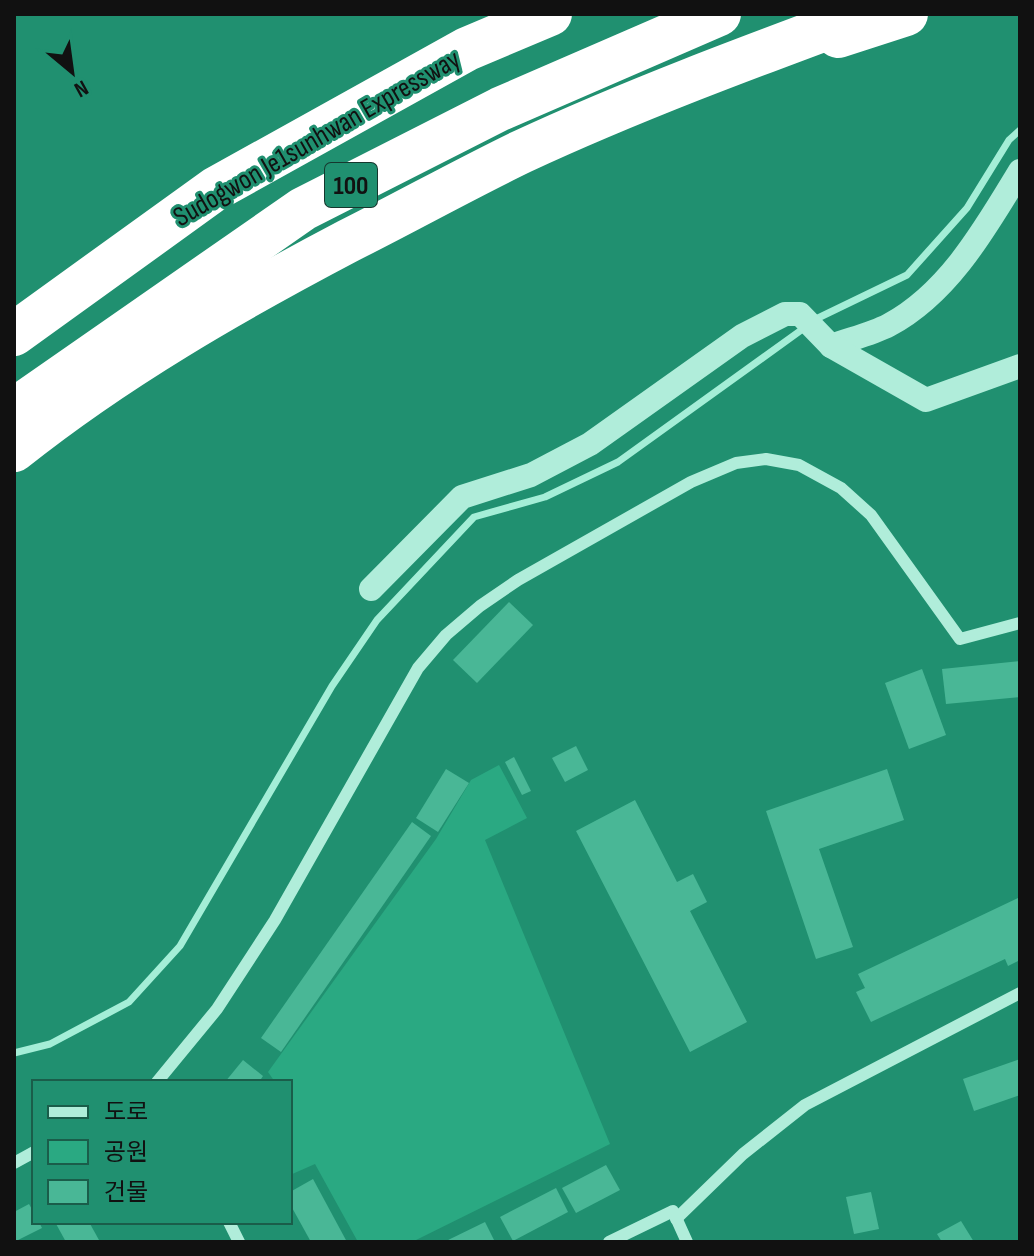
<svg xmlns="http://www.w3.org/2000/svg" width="1034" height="1256" font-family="'Sofia Sans Condensed','Noto Sans KR',sans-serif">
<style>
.green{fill:#2aa982}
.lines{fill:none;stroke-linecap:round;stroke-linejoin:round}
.stream{stroke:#a4eed7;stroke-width:7}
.building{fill:#49b796}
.service{stroke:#b0edda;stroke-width:12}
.minor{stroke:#b0edda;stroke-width:24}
.motorway{stroke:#fff;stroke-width:44}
.labels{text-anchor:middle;stroke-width:6;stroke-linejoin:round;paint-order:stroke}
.shield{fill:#209070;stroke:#16372e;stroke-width:2}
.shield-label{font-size:26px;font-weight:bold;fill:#111}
.street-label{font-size:28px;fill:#111;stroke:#209070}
</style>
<rect width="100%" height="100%" fill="#209070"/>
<polygon class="green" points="499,765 527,818 485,840 610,1144 412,1242 358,1242 315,1164 290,1175 290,1082 275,1082 268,1072 436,839 471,780"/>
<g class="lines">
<polyline class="stream" points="14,1053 50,1044 129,1002 180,946 332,686 377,620 474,517 545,497 618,462 818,318 907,275 967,208 1009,140 1020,130"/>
</g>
<g class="building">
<polygon points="509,602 533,625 477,683 453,660"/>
<polygon points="1020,661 1020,697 946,704 942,669"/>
<polygon points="922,669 946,735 909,749 885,683"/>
<polygon points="576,746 588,770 565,782 552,758"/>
<polygon points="514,757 531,791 522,795 505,762"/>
<polygon points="446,769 469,783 438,832 416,818"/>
<polygon points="887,769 904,820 819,849 853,947 816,959 766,811"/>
<polygon points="635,800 677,882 693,874 707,902 690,911 747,1022 690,1052 576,831"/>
<polygon points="412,822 431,836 281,1052 261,1038"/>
<polygon points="1020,897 1020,960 1008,966 1005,959 871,1022 856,992 865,988 858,974"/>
<polygon points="1020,1059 1020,1095 974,1111 963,1079"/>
<polygon points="243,1060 263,1076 259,1082 225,1082"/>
<polygon points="606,1165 620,1190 576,1213 562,1188"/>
<polygon points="313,1179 347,1242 311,1242 290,1204 290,1192"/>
<polygon points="556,1188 568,1212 513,1241 500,1217"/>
<polygon points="871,1192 879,1229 854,1234 846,1197"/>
<polygon points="29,1204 34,1213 34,1222 39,1222 42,1228 14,1242 14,1212"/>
<polygon points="961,1221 974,1242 942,1242 937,1234"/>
<polygon points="55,1222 89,1222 99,1240 66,1242"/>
<polygon points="485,1222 495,1242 444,1242"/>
</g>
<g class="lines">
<g class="service">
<polyline points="157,1082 217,1009 275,920 418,668 446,635 480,606 518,580 691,482 736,463 766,459 799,465 841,488 871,515 960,639 1020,623"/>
<polyline points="14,1163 34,1152"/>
<polyline points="676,1219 743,1154 805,1105 1020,993"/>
<polyline points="229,1222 239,1242"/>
<polyline points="609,1242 673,1211 687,1242"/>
</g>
<g class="minor">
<path d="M831,346C850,339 872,334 889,325C949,293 986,227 1020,171"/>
<polyline points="371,589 462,497 531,475 590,444 742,336 785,314 800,314 831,346 926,400 1020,366"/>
</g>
<g class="motorway">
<polyline points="838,36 906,14"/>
<polyline points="14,334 215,189 467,49 550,14"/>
<polyline points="14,410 303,209 500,109 719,14"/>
<path d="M14,450C117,368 232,302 348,241C406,212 463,180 521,152C633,100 749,57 865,14"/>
</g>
</g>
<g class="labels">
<rect class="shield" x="325" y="163" width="52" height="44" rx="6"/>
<g class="shield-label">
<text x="351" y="194">100</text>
</g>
<g class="street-label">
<text transform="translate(316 137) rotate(-30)" y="10">Sudogwon Je1sunhwan Expressway</text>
</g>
</g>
<rect width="1034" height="1256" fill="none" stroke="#111111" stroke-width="32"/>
<rect x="32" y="1080" width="260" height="144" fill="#209070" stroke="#1a5d4a" stroke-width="2"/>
<rect x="48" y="1106" width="40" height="12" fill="#b0edda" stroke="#1a5d4a" stroke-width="2"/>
<text x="104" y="1120" font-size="24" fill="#111111">도로</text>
<rect x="48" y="1140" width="40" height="24" fill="#2aa982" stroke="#1a5d4a" stroke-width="2"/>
<text x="104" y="1160" font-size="24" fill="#111111">공원</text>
<rect x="48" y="1180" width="40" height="24" fill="#49b796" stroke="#1a5d4a" stroke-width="2"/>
<text x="104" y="1200" font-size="24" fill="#111111">건물</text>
<g transform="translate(72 72) rotate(151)" stroke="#209070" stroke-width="6" paint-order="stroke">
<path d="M0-6L14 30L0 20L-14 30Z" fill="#111111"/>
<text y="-12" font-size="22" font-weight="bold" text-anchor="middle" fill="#111111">N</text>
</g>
</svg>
